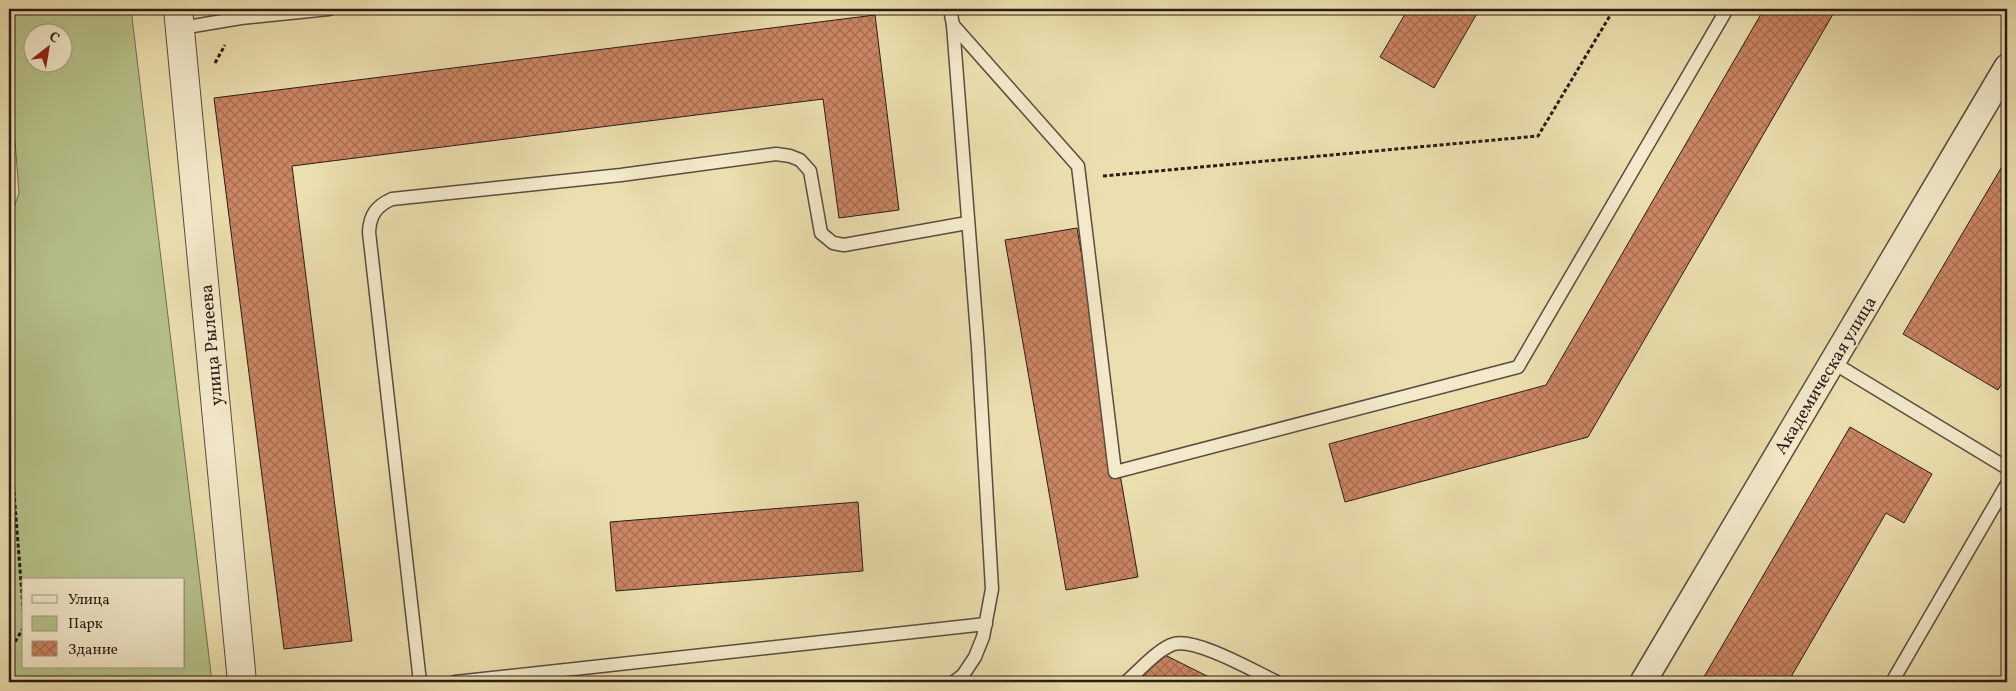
<svg xmlns="http://www.w3.org/2000/svg" width="2016" height="691" font-family="Vollkorn,serif">
<style>
.green{fill:#b7c28b;stroke:#706f51;fill-rule:evenodd}
.building{fill:url(#building-cross-hatch);stroke:#2a1c17}
.lines{fill:none;stroke-linecap:round;stroke-linejoin:round}
.service-casing{stroke:#5a4d3d;stroke-width:15}
.minor-casing{stroke:#5a4d3d;stroke-width:28}
.tertiary-casing{stroke:#5a4d3d;stroke-width:30}
.path{stroke:#2a1c17;stroke-width:3;stroke-dasharray:4 2.5;stroke-linecap:butt}
.service{stroke:#f3eacb;stroke-width:12}
.minor{stroke:#f3eacb;stroke-width:25}
.tertiary{stroke:#f3eacb;stroke-width:28}
.labels{text-anchor:middle;stroke-width:4.5;stroke-linejoin:round;paint-order:stroke}
.street-label{font-size:18px;fill:#2a1c17;stroke:#f3eacb}
</style>
<defs>
<pattern id="building-cross-hatch" width="8" height="8" patternUnits="userSpaceOnUse" patternTransform="scale(1.25)"><rect width="8" height="8" fill="#cc8664"/><path d="M0 0l8 8M0 8l8-8" fill="none" stroke="#a66d51"/></pattern>
</defs>
<rect width="100%" height="100%" fill="#ecdfaf"/>
<filter id="stains"><feTurbulence type="fractalNoise" baseFrequency=".004" numOctaves="4"/><feColorMatrix values="0 0 0 0 .2 0 0 0 0 .09 0 0 0 0 .02 0 0 0 .5 -.17"/></filter>
<radialGradient id="worn" r=".72"><stop offset=".6" stop-color="#630" stop-opacity="0"/><stop offset="1" stop-color="#630" stop-opacity=".3"/></radialGradient>
<path class="green" d="M9,9H131L212,682H9V215L12,213L19,193L9,63ZM32,32H62V62H32ZM24,580H184V667H24Z"/>
<g class="building">
<polygon points="1305,9 1316,9 1313,13"/>
<polygon points="1408,9 1476,9 1479,10 1434,88 1380,57"/>
<polygon points="1764,9 1836,9 1588,437 1345,502 1329,444 1546,385"/>
<polygon points="875,15 899,210 839,218 823,99 292,166 352,641 284,649 214,98"/>
<polygon points="2007,158 2007,311 2005,315 2007,316 2007,374 1998,390 1903,334"/>
<polygon points="1077,228 1138,577 1066,590 1005,240"/>
<polygon points="1850,427 1932,474 1904,523 1886,513 1788,682 1701,682"/>
<polygon points="858,502 863,571 616,591 610,522"/>
<polygon points="2007,626 2007,642 2001,638"/>
<polygon points="1161,653 1219,682 1130,682"/>
</g>
<g class="lines">
<defs>
<g id="service">
<polyline points="950,9 953,25 978,347 992,589 983,637 975,657 963,675 954,682"/>
<polyline points="953,25 1078,166 1115,472 1518,367 1727,9"/>
<polyline points="181,28 241,18 329,9"/>
<polyline points="1832,362 2007,468"/>
<path d="M420,682L369,232C370,215 376,206 392,199L621,175L776,154L790,156L800,160L810,171L821,233L833,243L844,245L967,223"/>
<polyline points="455,682 986,624"/>
<path d="M1126,682C1139,671 1159,648 1174,644C1197,638 1255,672 1277,682"/>
<polyline points="1892,682 2007,484"/>
</g>
<polyline id="minor" points="1643,682 2007,67"/>
<polyline id="tertiary" points="178,9 242,682"/>
</defs>
<use href="#service" class="service-casing"/>
<use href="#minor" class="minor-casing"/>
<use href="#tertiary" class="tertiary-casing"/>
<g class="path">
<polyline points="215,63 225,45"/>
<polyline points="1103,176 1538,136 1614,9"/>
<polyline points="9,427 24,621"/>
<polyline points="9,644 15,642 24,627"/>
</g>
<use href="#service" class="service"/>
<use href="#minor" class="minor"/>
<use href="#tertiary" class="tertiary"/>
</g>
<g class="labels">
<g class="street-label">
<text transform="translate(211 345) rotate(-95)" y="6">улица Рылеева</text>
<text transform="translate(1825 375) rotate(-59)" y="6">Академическая улица</text>
</g>
</g>
<rect width="2016" height="691" fill="none" stroke="#ecdfaf" stroke-width="30"/>
<rect x="10" y="10" width="1996" height="671" fill="none" stroke="#2a1c17" stroke-width="2.5"/>
<rect x="15" y="15" width="1986" height="661" fill="none" stroke="#2a1c17"/>
<rect x="22" y="578" width="162" height="90" fill="#f3eacb" stroke="#a39883"/>
<rect x="32" y="595" width="25" height="8" fill="#f3eacb" stroke="#a39883"/>
<text x="68" y="604" font-size="15" fill="#2a1c17">Улица</text>
<rect x="32" y="616" width="25" height="15" fill="#b7c28b" stroke="#a39883"/>
<text x="68" y="628" font-size="15" fill="#2a1c17">Парк</text>
<rect x="32" y="641" width="25" height="15" fill="url(#building-cross-hatch)" stroke="#a39883"/>
<text x="68" y="654" font-size="15" fill="#2a1c17">Здание</text>
<g transform="translate(48 48) rotate(31)"><circle r="24" fill="#f3eacb" stroke="#a39883"/>
<path d="M0-4L9 19L0 12L-9 19Z" fill="#8f2418"/>
<text y="-8" font-size="14" font-weight="bold" text-anchor="middle" fill="#2a1c17">С</text>
</g>
<rect width="100%" height="100%" filter="url(#stains)"/>
<rect width="100%" height="100%" fill="url(#worn)"/>
</svg>
